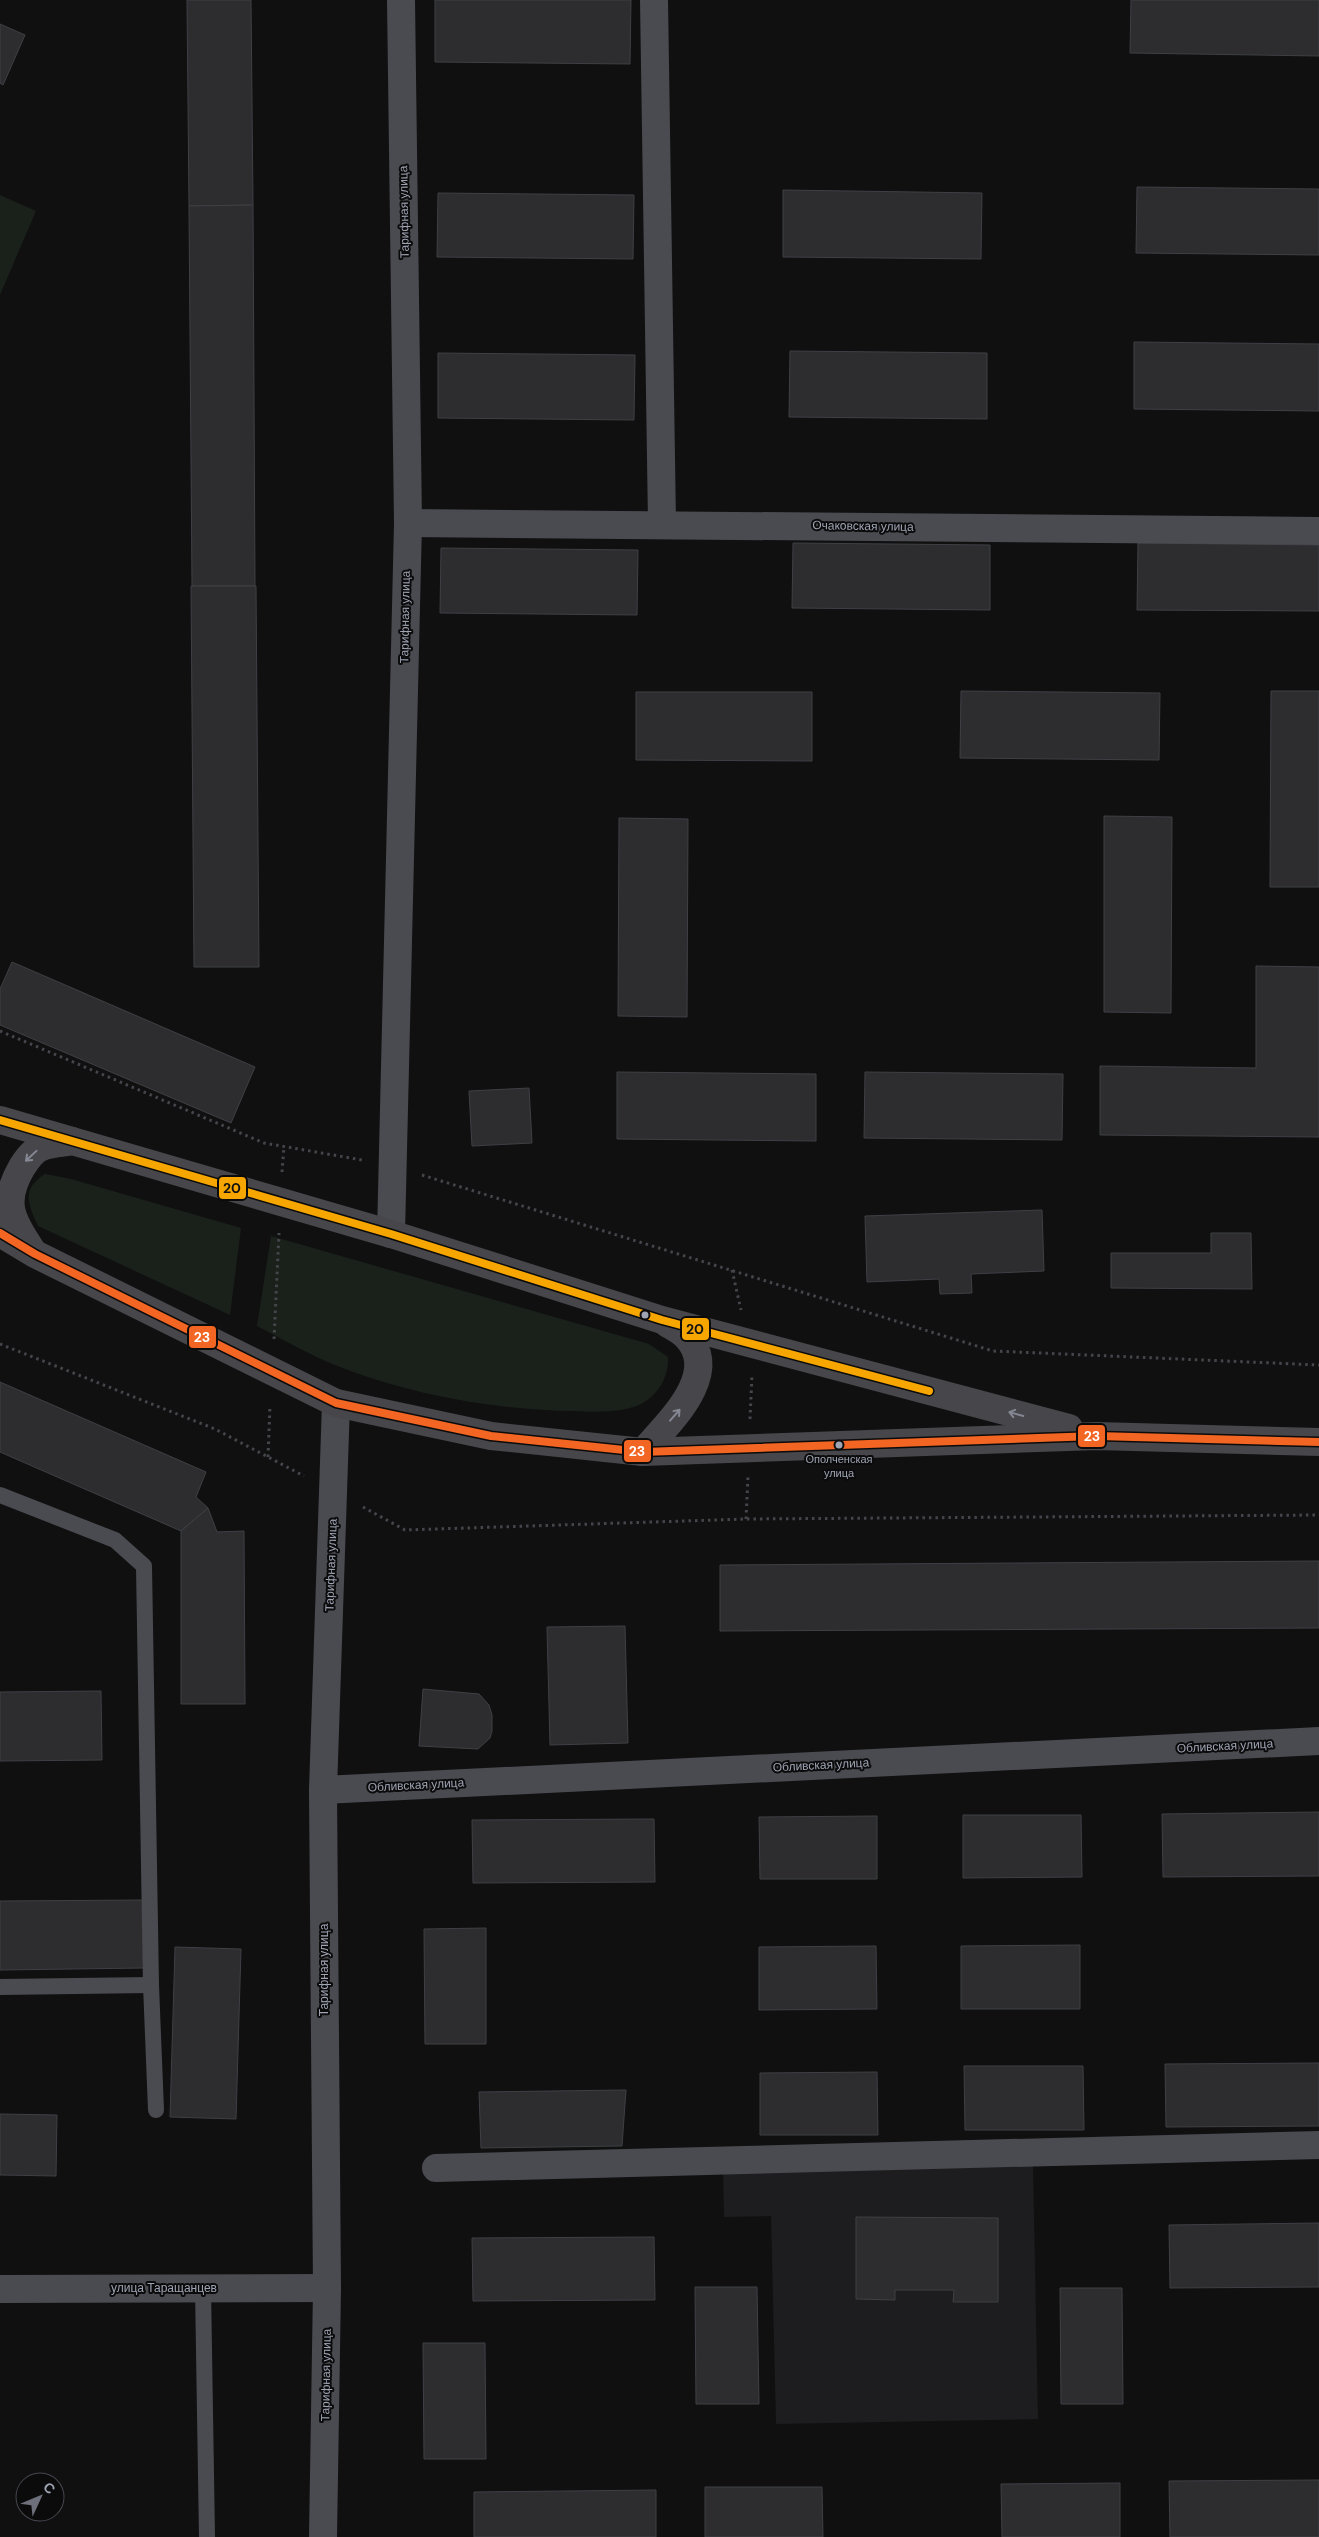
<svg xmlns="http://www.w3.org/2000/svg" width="1319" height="2537" font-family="'DM Sans',sans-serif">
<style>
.built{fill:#1d1d1f}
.green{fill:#1a211b}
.building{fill:#2d2d30;stroke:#3f4045}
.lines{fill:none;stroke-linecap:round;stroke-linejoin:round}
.path{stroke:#45464b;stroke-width:3;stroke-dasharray:2.5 4;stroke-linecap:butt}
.service{stroke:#4a4b50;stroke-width:16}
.minor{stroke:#4a4b50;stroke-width:28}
.tertiary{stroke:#4a4b50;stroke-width:28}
.trunk{stroke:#47474b;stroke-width:28}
.bus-1-casing{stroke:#0b0b0c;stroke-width:11}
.bus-2-casing{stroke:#0b0b0c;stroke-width:11}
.bus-1{stroke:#f7a600;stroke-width:8}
.bus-2{stroke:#f26522;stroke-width:8}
.oneway{stroke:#858894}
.bus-dot{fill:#9fa4b3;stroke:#0b0b0c;stroke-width:2}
.labels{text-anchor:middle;stroke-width:4;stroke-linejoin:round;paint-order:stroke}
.bus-label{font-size:11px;fill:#9fa4b3;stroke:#0b0b0c}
.street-label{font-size:12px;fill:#9fa4b3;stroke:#0b0b0c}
.line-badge{stroke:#0b0b0c;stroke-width:2}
.badge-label{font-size:14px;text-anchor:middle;font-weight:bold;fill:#fff}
.pale-badge-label{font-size:14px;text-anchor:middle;font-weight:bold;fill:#111}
</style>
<rect width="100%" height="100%" fill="#101011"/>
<polygon class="built" points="1033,2165 1038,2419 776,2424 771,2216 724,2217 723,2171"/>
<g class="green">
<polygon points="0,195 36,211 0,295"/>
<path d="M45,1174L71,1179L241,1228L230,1315L38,1226C28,1204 21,1189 45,1174Z"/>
<path d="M271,1236L649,1344L668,1357C669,1377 658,1396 639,1405C619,1413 596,1412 575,1411C498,1410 417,1396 345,1369C315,1358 286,1341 257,1326Z"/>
</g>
<g class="building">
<polygon points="187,0 251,0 253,205 189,206"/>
<polygon points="435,0 631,0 630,64 435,62"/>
<polygon points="1131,0 1319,0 1319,56 1130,53"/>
<polygon points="0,24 25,35 3,85 0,83"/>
<polygon points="1137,187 1319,189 1319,255 1136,253"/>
<polygon points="783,190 982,193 981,259 783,257"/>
<polygon points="438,193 634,195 633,259 437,257"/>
<polygon points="253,205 255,586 192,586 189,206"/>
<polygon points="1134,342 1319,344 1319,411 1134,409"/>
<polygon points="790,351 987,353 987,419 789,417"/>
<polygon points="438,353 635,355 634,420 438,418"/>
<polygon points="793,543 990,545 990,610 792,608"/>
<polygon points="1138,543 1319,545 1319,611 1137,610"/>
<polygon points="441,548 638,550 637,615 440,613"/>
<polygon points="191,586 256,586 259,967 194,967"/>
<polygon points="961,691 1160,693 1159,760 960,758"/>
<polygon points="1271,691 1319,691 1319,887 1270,887"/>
<polygon points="636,692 812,692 812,761 636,760"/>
<polygon points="1104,816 1172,817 1171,1013 1104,1012"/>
<polygon points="619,818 688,819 687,1017 618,1016"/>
<polygon points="12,962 255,1067 231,1123 0,1025 0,989"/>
<polygon points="1256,966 1319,967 1319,1137 1100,1135 1100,1066 1256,1068"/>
<polygon points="617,1072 816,1074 816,1141 617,1139"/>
<polygon points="865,1072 1063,1074 1062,1140 864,1138"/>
<polygon points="529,1088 532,1143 472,1146 469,1091"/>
<polygon points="1042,1210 1044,1271 971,1274 972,1293 940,1294 939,1279 867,1282 865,1216"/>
<polygon points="1211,1233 1251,1233 1252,1289 1111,1288 1111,1253 1211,1253"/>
<polygon points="0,1382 206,1472 196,1497 208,1508 181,1531 0,1452"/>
<polygon points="208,1508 217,1532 244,1531 245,1704 181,1704 181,1531"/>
<polygon points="1319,1561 1319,1628 720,1631 720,1565"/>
<polygon points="625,1626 628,1743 550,1745 547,1627"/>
<polygon points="423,1689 479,1694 489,1705 492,1715 492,1731 490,1738 478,1749 419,1746"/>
<polygon points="101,1691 102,1760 0,1761 0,1692"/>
<polygon points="1319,1812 1319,1876 1163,1877 1162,1814"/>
<polygon points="963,1815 1081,1815 1082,1877 963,1878"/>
<polygon points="877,1816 877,1879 760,1879 759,1817"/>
<polygon points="654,1819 655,1882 473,1883 472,1820"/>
<polygon points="143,1900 144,1968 0,1970 0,1901"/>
<polygon points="486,1928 486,2044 425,2044 424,1929"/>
<polygon points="1080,1945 1080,2009 961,2009 961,1946"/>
<polygon points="876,1946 877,2009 759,2010 759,1947"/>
<polygon points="175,1947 241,1949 236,2119 170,2117"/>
<polygon points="1319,2063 1319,2126 1166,2127 1165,2064"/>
<polygon points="964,2066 1083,2066 1084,2130 965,2130"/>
<polygon points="877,2072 878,2135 760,2135 760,2073"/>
<polygon points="626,2090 622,2146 481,2148 479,2092"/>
<polygon points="0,2114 57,2115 56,2176 0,2175"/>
<polygon points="856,2217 998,2218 998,2302 953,2302 954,2290 895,2290 895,2300 856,2299"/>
<polygon points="1319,2223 1319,2287 1170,2288 1169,2225"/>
<polygon points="654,2237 655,2300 473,2301 472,2238"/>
<polygon points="695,2287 757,2287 759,2404 696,2404"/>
<polygon points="1060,2288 1122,2288 1123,2404 1061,2404"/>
<polygon points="423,2343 485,2343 486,2459 424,2459"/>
<polygon points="1319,2480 1319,2537 1170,2537 1169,2481"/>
<polygon points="1120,2483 1120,2537 1002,2537 1001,2484"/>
<polygon points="705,2487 822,2487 823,2537 705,2537"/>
<polygon points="656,2490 656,2537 474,2537 474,2492"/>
</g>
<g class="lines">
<g class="path">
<polyline points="0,1031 264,1143 362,1160"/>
<polyline points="282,1172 284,1146"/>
<polyline points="422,1175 993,1351 1319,1365"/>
<polyline points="732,1270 741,1310"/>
<polyline points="274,1339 279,1233"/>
<polyline points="0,1344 215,1429 304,1476"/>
<polyline points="750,1419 752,1375"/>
<polyline points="268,1457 270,1405"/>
<polyline points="363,1507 405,1530 746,1519 1319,1515"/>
<polyline points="746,1519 748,1477"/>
</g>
<g class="service">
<polyline points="0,1495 115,1540 144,1566 151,1985 156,2110"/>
<polyline points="0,1987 151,1985"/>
<polyline points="203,2288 207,2537"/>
</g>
<g class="minor">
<polyline points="654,0 662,524"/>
<polyline points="408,523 1319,531"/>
<polyline points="391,1234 408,523 401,0"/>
<polyline points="323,1790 1319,1741"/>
<polyline points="436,2168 1319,2145"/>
</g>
<g class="tertiary">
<polyline points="0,2289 327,2288"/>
<polyline points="323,2537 327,2288 323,1790 336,1403"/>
</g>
<g class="trunk">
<polyline points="0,1120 391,1234 662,1320 1069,1428"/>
<polyline points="0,1233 35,1254 336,1403 491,1436 643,1452 1097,1436 1319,1442"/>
<path d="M31,1249C10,1218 2,1201 22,1167C27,1159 35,1148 45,1146C53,1143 63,1143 72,1141"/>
<path d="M643,1452C667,1424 723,1374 686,1336C681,1331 673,1327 667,1323"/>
</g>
<defs>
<polyline id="bus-1" points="0,1120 391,1234 662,1320 929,1391"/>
<polyline id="bus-2" points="0,1233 35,1254 336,1403 491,1436 643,1452 1097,1436 1319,1442"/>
</defs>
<use href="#bus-1" class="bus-1-casing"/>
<use href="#bus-2" class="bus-2-casing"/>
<use href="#bus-1" class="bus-1"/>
<use href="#bus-2" class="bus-2"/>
</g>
<defs><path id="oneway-shaft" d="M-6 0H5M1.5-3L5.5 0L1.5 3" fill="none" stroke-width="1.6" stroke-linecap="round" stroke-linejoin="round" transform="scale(1.25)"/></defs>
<g class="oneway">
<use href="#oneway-shaft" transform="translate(31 1156) rotate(137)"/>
<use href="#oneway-shaft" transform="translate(1016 1414) rotate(-165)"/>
<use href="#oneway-shaft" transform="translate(675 1415) rotate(-49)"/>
</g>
<g class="bus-dot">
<circle cx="645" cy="1315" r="4.5"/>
<circle cx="839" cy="1445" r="4.5"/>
</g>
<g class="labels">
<g class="bus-label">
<text x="839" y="1463">Ополченская<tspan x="839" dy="14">улица</tspan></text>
</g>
<g class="street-label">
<text transform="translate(404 212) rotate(-91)" y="4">Тарифная улица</text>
<text transform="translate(863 526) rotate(1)" y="4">Очаковская улица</text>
<text transform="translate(405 617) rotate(-89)" y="4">Тарифная улица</text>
<text transform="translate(331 1565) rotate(-88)" y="4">Тарифная улица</text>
<text transform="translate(1225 1746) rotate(-3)" y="4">Обливская улица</text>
<text transform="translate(821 1765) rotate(-3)" y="4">Обливская улица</text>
<text transform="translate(416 1785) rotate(-3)" y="4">Обливская улица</text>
<text transform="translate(324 1970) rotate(-90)" y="4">Тарифная улица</text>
<text x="164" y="2292">улица Таращанцев</text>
<text transform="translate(326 2375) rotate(-89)" y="4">Тарифная улица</text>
</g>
</g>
<g class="line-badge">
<rect x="218" y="1176" width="29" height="24" rx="5" fill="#f7a600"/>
<rect x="681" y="1317" width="29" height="24" rx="5" fill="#f7a600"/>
<rect x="188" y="1325" width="29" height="24" rx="5" fill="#f26522"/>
<rect x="1077" y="1424" width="29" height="24" rx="5" fill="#f26522"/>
<rect x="623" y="1439" width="29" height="24" rx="5" fill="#f26522"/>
</g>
<g class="badge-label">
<text x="202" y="1342">23</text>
<text x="1092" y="1441">23</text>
<text x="637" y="1456">23</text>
</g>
<g class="pale-badge-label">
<text x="232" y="1193">20</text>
<text x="695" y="1334">20</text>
</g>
<g transform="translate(40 2497) rotate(46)"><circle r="24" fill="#0b0b0c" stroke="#46484f"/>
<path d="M0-4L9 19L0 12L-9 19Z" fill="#6d707a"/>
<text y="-8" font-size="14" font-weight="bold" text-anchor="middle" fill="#9fa4b3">С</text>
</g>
</svg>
